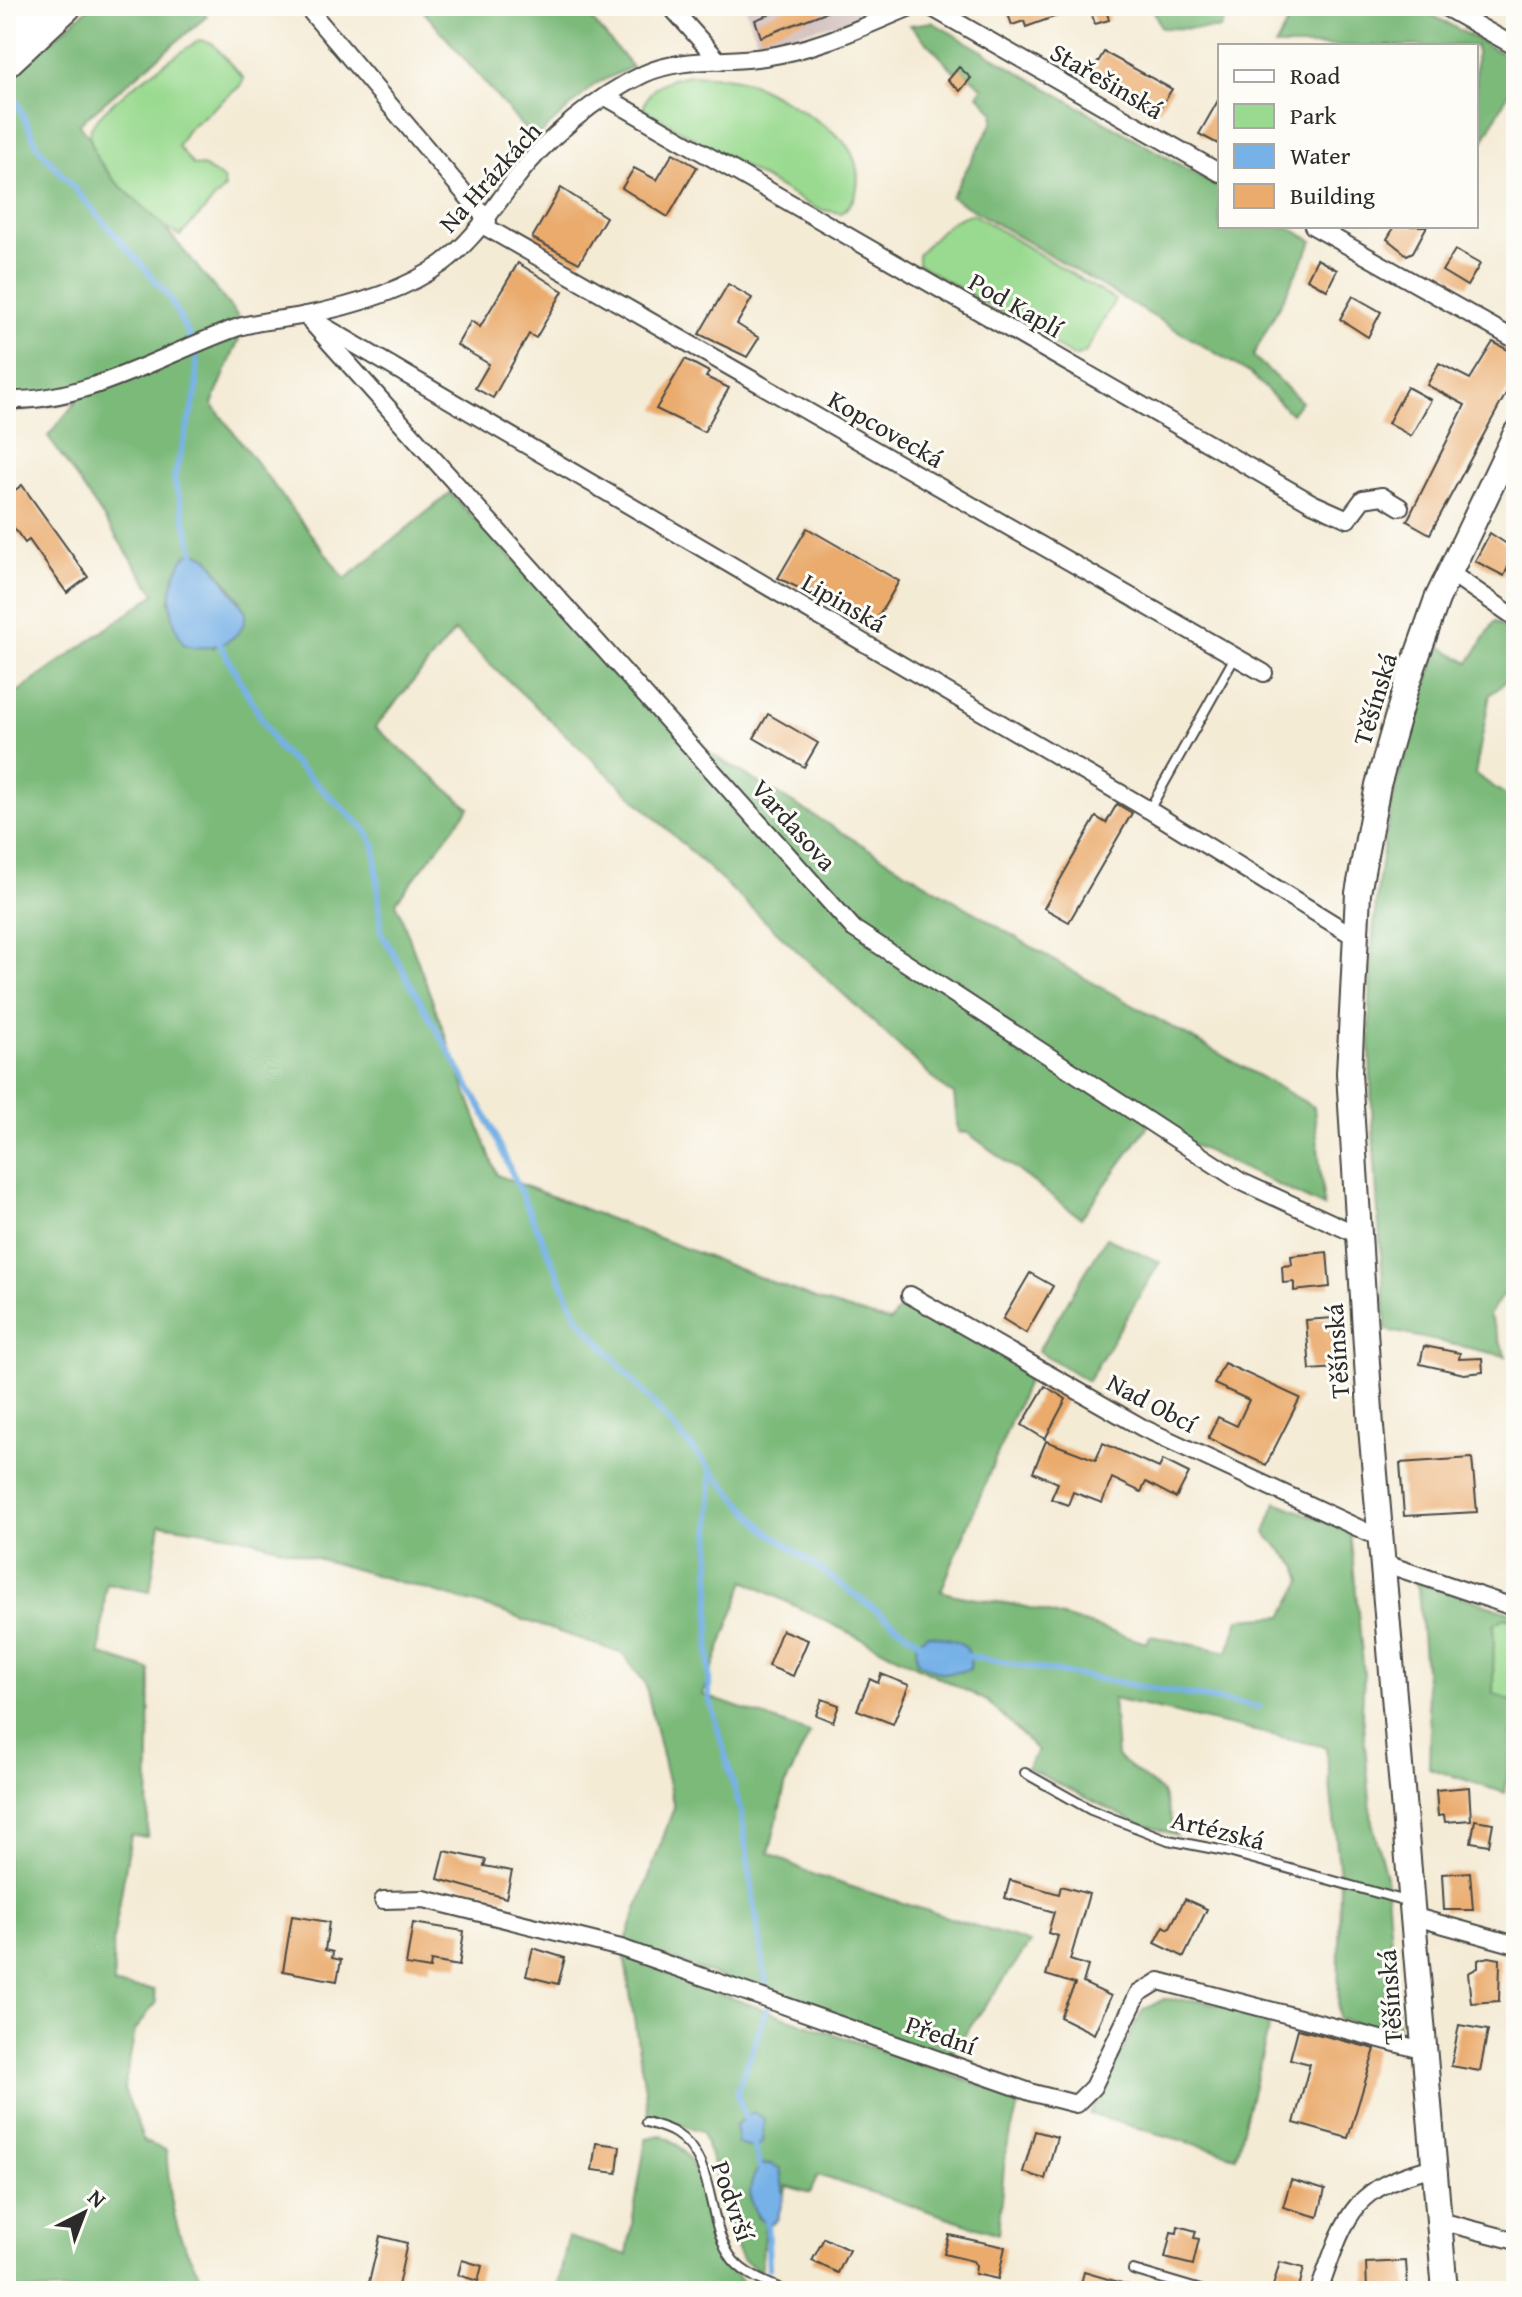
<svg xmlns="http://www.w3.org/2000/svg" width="1522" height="2297" font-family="'Gentium Book Plus',serif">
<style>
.industrial{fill:#d1bfbd}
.green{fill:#9ada90;stroke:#62825e;stroke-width:2}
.forest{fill:#7bba7a;stroke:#537252;stroke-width:2;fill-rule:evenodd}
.water{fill:#76b1e7;stroke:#506e89;stroke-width:2}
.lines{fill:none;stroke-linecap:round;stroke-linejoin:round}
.stream{stroke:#76b1e7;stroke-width:6}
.building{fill:#eaab6d}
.lane-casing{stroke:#494844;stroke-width:12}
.street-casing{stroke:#494844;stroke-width:20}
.secondary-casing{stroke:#494844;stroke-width:28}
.highway-casing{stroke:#494844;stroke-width:34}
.lane{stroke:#fff;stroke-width:8}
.street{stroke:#fff;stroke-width:16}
.secondary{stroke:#fff;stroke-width:24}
.highway{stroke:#fff;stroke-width:30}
.labels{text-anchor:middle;stroke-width:6;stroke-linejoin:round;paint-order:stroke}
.street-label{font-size:26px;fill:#2b2b2b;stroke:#fdfcf7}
</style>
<rect width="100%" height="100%" fill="#fdfcf7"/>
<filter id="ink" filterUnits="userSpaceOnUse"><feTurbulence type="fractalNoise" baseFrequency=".0125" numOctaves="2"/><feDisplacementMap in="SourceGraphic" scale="16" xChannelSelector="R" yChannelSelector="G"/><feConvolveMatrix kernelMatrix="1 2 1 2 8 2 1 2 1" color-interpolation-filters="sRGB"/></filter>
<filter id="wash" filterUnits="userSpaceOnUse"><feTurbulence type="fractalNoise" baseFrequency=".006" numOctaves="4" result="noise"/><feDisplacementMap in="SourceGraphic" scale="32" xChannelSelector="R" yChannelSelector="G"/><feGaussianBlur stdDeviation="1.8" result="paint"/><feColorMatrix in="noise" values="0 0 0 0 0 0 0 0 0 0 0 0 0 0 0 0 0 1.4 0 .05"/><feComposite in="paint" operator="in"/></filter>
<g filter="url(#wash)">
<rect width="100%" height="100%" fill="#f4ebd5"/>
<polygon class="industrial" points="745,6 878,6 840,23 758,43"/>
<g class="green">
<path d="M199,40L212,43L244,79L240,86L187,130L178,146L193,165L205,167L223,179L225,188L180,236C155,223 82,162 90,131C95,109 177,54 199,40Z"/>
<path d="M691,75C709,76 730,76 747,82C769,89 828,125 843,141C861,161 865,196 841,213L817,209L643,109C648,85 669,78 691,75Z"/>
<path d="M973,214L1115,300L1085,353L1075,357L918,264V255C934,238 949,217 973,214Z"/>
<polygon points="1505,1617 1516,1621 1516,1703 1496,1696 1492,1690 1494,1625"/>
</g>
<g class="forest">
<path d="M91,6H199L207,16L79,124L90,138L97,158L115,181L161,223L237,315L242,332L212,404L345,579L450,493L685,738L1065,967L1314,1107L1324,1207L1183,1140L1153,1119L1081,1218L968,1133L958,1132L954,1094L946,1090L455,631L375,727L469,808L396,902L497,1175L823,1302L890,1322L903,1303L1031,1372L941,1591C968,1600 994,1600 1021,1606C1064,1616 1106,1630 1147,1643L1150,1636L1228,1652L1239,1619L1283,1616L1302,1581L1297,1566L1265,1533L1276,1502L1350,1531L1364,1674L1362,1712L1372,1822L1386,1877L1398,2034L1338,2019L1340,1876L1326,1747L1113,1699L1117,1757L1162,1792L1176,1835L1135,1822L1027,1768L1038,1751L987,1701L745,1581L703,1695L810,1733L786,1783L769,1853L814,1875L1030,1943L948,2058L625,1943L674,1807L645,1683L623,1654L487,1607L239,1536L160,1524L150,1592L106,1583L100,1654L150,1670L148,1828L147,1837L131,1835L113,1942L114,1985L154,1990L156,2002L135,2031L124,2089L144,2142L166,2150C169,2182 171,2216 184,2245C191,2261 202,2274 205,2291H6V692L12,696L155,594L48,436L77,401L6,413V80ZM208,558C237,600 271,617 212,648L169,602L171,594Z"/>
<polygon points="419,6 606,6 593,21 632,67 595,84 534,140"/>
<polygon points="1152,6 1232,6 1220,29 1161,28"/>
<polygon points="1297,6 1416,6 1516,61 1516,79 1476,155 1476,46 1275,46"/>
<polygon points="932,22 1220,188 1220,226 1286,226 1313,241 1253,356 1301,401 1291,414 1251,374 951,197 993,122 994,112 978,95 983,88 959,68 955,72 910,25"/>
<path d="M1495,621L1516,636C1516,658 1512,683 1490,694L1475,774L1516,802V1275L1489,1315L1506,1356L1386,1330C1377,1173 1357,1012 1382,857C1393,784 1416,715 1440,646L1469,663Z"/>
<polygon points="1106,1238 1160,1262 1088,1381 1038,1351"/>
<polygon points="1414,1581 1516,1614 1516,1621 1505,1617 1494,1625 1493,1693 1516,1703 1505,1793 1429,1768 1430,1727 1418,1588"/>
<polygon points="624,1954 694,1985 1020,2099 1005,2155 998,2234 818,2175 810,2193 787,2186 784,2195 780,2169 757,2217 765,2223 761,2272 742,2259 730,2236 716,2173 702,2131 649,2116"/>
<polygon points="1164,1999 1204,2001 1271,2019 1236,2156 1090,2114 1143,2010"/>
<path d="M661,2135C710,2156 697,2213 719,2253C728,2268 740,2279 752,2291H557L568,2237L627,2255L646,2138Z"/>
</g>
<g class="water">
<path d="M196,552L208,558L246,612C245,642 208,654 183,644C167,613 165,585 186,555Z"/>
<path d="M928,1634C951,1639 974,1640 970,1669C946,1676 938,1674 917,1661L916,1643Z"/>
<polygon points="753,2112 764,2119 762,2143 751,2148 738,2144 735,2125"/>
<path d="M772,2164L780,2169L784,2195L777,2220L768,2225C746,2210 745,2185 761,2165Z"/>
</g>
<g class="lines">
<g class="stream">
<polyline points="6,79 38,147 168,295 196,349 197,390 174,479 196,560"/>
<polyline points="217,639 278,748 366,830 375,847 381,932 486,1116 577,1316 711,1470 709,1697 741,1812 766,1983"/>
<polyline points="711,1470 765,1529 925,1646"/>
<polyline points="967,1656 1259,1707"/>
<polyline points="747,2123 737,2092 769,2004"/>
<polyline points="753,2141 761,2172"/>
<polyline points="767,2219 769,2268"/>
</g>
</g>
<g id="blocks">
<g class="building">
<polygon points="790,6 839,6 839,7 761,37 755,20"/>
<polygon points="1005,6 1079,6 1079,8 1026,27 1024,21 1012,25"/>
<polygon points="1089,6 1105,6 1109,20 1095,24"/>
<polygon points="1104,52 1172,89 1159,110 1092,72"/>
<polygon points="959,67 971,78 960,91 948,80"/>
<polygon points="1220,97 1220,145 1199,134"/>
<polygon points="673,153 697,167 668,217 622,188 634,168 657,180"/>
<polygon points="561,188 606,217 579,263 532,238"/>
<polygon points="1395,226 1427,226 1413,252 1407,255 1387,239"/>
<polygon points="1455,250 1480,264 1467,286 1442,271"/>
<polygon points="1317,259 1337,270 1327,290 1307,279"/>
<polygon points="518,263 563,291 536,338 529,334 493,398 475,388 489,364 457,345 471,321 480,327"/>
<polygon points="728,284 752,298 737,324 759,338 747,357 699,334"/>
<polygon points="1353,296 1381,312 1368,337 1340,319"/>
<polygon points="1493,342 1516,354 1516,375 1430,534 1407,521 1465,405 1427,385 1439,363 1470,379"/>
<polygon points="685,359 709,372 706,377 729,388 704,432 656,409"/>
<polygon points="1407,387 1431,400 1411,436 1388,423"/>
<polygon points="22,485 88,577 67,593 29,540 25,543 6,517 6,497"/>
<polygon points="807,528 899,581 870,631 826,601 778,578"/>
<polygon points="1490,533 1516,550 1504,576 1475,561"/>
<polygon points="768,714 818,743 804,767 754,738"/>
<polygon points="1117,804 1132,813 1069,922 1044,908 1096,817 1106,823"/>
<polygon points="1327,1252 1330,1287 1294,1291 1294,1282 1283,1283 1282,1266 1292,1265 1291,1256"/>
<polygon points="1030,1273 1053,1286 1026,1333 1003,1319"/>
<polygon points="1333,1318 1337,1368 1310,1370 1306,1320"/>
<polygon points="1424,1346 1460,1353 1459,1359 1482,1358 1483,1372 1464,1374 1420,1364"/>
<polygon points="1224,1363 1300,1398 1266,1465 1208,1438 1218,1417 1237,1426 1249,1400 1214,1384"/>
<polygon points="1045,1386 1066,1399 1045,1439 1022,1425"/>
<polygon points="1046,1441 1096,1460 1103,1443 1159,1468 1163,1460 1189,1473 1176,1498 1146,1482 1141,1492 1112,1478 1102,1503 1073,1492 1068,1505 1051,1499 1058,1483 1033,1472"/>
<polygon points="1472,1458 1477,1512 1404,1516 1400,1463"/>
<polygon points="782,1630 808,1640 793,1676 768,1666"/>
<polygon points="881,1674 909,1685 893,1724 857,1710 870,1679 878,1683"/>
<polygon points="822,1699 839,1705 833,1722 816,1715"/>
<polygon points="1469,1787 1471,1820 1445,1822 1444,1815 1438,1816 1436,1790"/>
<polygon points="1475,1820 1493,1823 1489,1845 1471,1842"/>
<polygon points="445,1851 486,1860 484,1866 512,1871 506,1898 438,1879"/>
<polygon points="1470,1872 1473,1910 1444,1910 1442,1874"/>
<polygon points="1010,1880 1059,1894 1061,1886 1089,1894 1070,1960 1088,1966 1083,1983 1111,1996 1094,2034 1060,2017 1075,1984 1046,1975 1058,1936 1048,1933 1054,1912 1005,1898"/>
<polygon points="1185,1899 1207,1909 1184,1957 1155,1943 1164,1926 1169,1929"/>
<polygon points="292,1916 329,1922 325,1950 333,1952 332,1958 341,1960 337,1981 283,1971"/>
<polygon points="413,1923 464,1931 459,1966 431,1961 430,1969 406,1965"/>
<polygon points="533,1948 565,1958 558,1984 526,1976"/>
<polygon points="1489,1957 1500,1959 1499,2001 1471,2003 1468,1973 1478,1968 1478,1960"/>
<polygon points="1459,2025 1488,2030 1480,2071 1451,2066"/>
<polygon points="1298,2029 1375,2049 1348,2138 1294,2123 1310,2064 1290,2059"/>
<polygon points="1035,2131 1057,2137 1045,2179 1023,2172"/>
<polygon points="596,2143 620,2146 617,2173 592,2170"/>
<polygon points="1291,2180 1325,2190 1318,2217 1283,2207"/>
<polygon points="1178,2226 1196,2231 1194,2238 1199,2239 1193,2265 1165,2258 1171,2232 1177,2233"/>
<polygon points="949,2235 1005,2247 998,2279 975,2274 976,2266 973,2261 944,2254"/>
<polygon points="380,2236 407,2243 397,2291 367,2291"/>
<polygon points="824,2238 849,2250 838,2273 812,2261"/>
<polygon points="462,2260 482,2266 478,2281 458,2275"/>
<polygon points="1406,2261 1408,2291 1367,2291 1366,2263"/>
<polygon points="1280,2262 1304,2268 1298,2291 1273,2286"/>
<polygon points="1084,2272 1135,2287 1134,2291 1079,2291"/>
</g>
</g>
</g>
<g filter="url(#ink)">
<use href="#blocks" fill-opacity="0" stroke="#494844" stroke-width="2"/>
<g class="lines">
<defs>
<g id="lane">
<polyline points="1149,810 1235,657"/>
<polyline points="1025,1773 1091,1810 1168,1840 1225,1851 1410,1902"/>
<path d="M646,2122C655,2125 667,2128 675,2133C718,2160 704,2222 733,2260C745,2275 769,2284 786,2291"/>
<polyline points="1133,2270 1204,2291"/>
</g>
<g id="street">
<polyline points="306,6 488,221"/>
<polyline points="670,6 719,61"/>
<polyline points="929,6 1220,173"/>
<polyline points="1443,6 1516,47"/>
<polyline points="606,97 1312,503 1348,519 1363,499 1382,496 1400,507"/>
<polyline points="484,226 1264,673"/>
<polyline points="1313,226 1516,340"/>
<polyline points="305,315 854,929 1240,1181 1356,1234"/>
<polyline points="320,324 1149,810 1355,937"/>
<path d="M6,400C85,403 163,354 236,328C256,321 280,320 301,316C349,307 403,292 443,263C475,239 490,212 514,181C545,139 597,96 644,74C681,57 725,63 764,57C816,50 864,26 913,6"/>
<polyline points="1449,572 1516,618"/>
<polyline points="910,1295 1143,1428 1380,1538"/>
<polyline points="1383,1563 1516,1608"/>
<polyline points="383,1900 424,1899 621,1948 1033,2093 1076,2104 1093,2087 1138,1994 1159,1981 1422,2050"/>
<polyline points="1412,1916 1516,1945"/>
<polyline points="1440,2221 1516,2241"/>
<path d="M1319,2291C1346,2215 1351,2187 1435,2167"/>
</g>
<polyline id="secondary" points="1445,2291 1371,1427 1349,1073 1358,893 1378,785 1406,687 1437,599 1516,433"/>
<g id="highway">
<polyline points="6,24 30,6"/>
<polyline points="6,62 66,6"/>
</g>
</defs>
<use href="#lane" class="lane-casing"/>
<use href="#street" class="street-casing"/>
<use href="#secondary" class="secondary-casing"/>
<use href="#highway" class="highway-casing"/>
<use href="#lane" class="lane"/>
<use href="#street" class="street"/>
<use href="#secondary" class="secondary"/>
<use href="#highway" class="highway"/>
</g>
</g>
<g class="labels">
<g class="street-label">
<text transform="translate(1107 81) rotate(30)" y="9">Stařešinská</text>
<text transform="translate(490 177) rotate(-48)" y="9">Na Hrázkách</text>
<text transform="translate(1016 305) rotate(30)" y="9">Pod Kaplí</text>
<text transform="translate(886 429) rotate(30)" y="9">Kopcovecká</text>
<text transform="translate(844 603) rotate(30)" y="9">Lipinská</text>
<text transform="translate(1375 699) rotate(-73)" y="9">Těšínská</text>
<text transform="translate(794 825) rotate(48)" y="9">Vardasova</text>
<text transform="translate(1337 1351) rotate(-94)" y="9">Těšínská</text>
<text transform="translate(1152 1403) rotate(28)" y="9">Nad Obcí</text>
<text transform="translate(1218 1830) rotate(14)" y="9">Artézská</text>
<text transform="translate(1390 1997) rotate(-94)" y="9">Těšínská</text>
<text transform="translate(941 2035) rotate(19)" y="9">Přední</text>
<text transform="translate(733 2201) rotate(71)" y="9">Podvrší</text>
</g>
</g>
<rect width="1522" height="2297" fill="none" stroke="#fdfcf7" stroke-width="32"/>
<rect x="1218" y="44" width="260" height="184" fill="#fdfcf7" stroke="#a9a8a5" stroke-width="2"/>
<rect x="1234" y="70" width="40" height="12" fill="#ffffff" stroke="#a9a8a5" stroke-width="2"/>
<text x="1290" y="84" font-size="24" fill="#2b2b2b">Road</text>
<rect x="1234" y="104" width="40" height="24" fill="#9ada90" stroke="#a9a8a5" stroke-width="2"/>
<text x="1290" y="124" font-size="24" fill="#2b2b2b">Park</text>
<rect x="1234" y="144" width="40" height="24" fill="#76b1e7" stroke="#a9a8a5" stroke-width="2"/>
<text x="1290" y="164" font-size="24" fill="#2b2b2b">Water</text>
<rect x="1234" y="184" width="40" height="24" fill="#eaab6d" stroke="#a9a8a5" stroke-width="2"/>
<text x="1290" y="204" font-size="24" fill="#2b2b2b">Building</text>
<g transform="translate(84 2213) rotate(42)" stroke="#fdfcf7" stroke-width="6" paint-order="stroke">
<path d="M0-6L14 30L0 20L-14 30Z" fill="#2b2b2b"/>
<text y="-12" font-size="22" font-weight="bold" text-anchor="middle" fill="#2b2b2b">N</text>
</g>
</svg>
